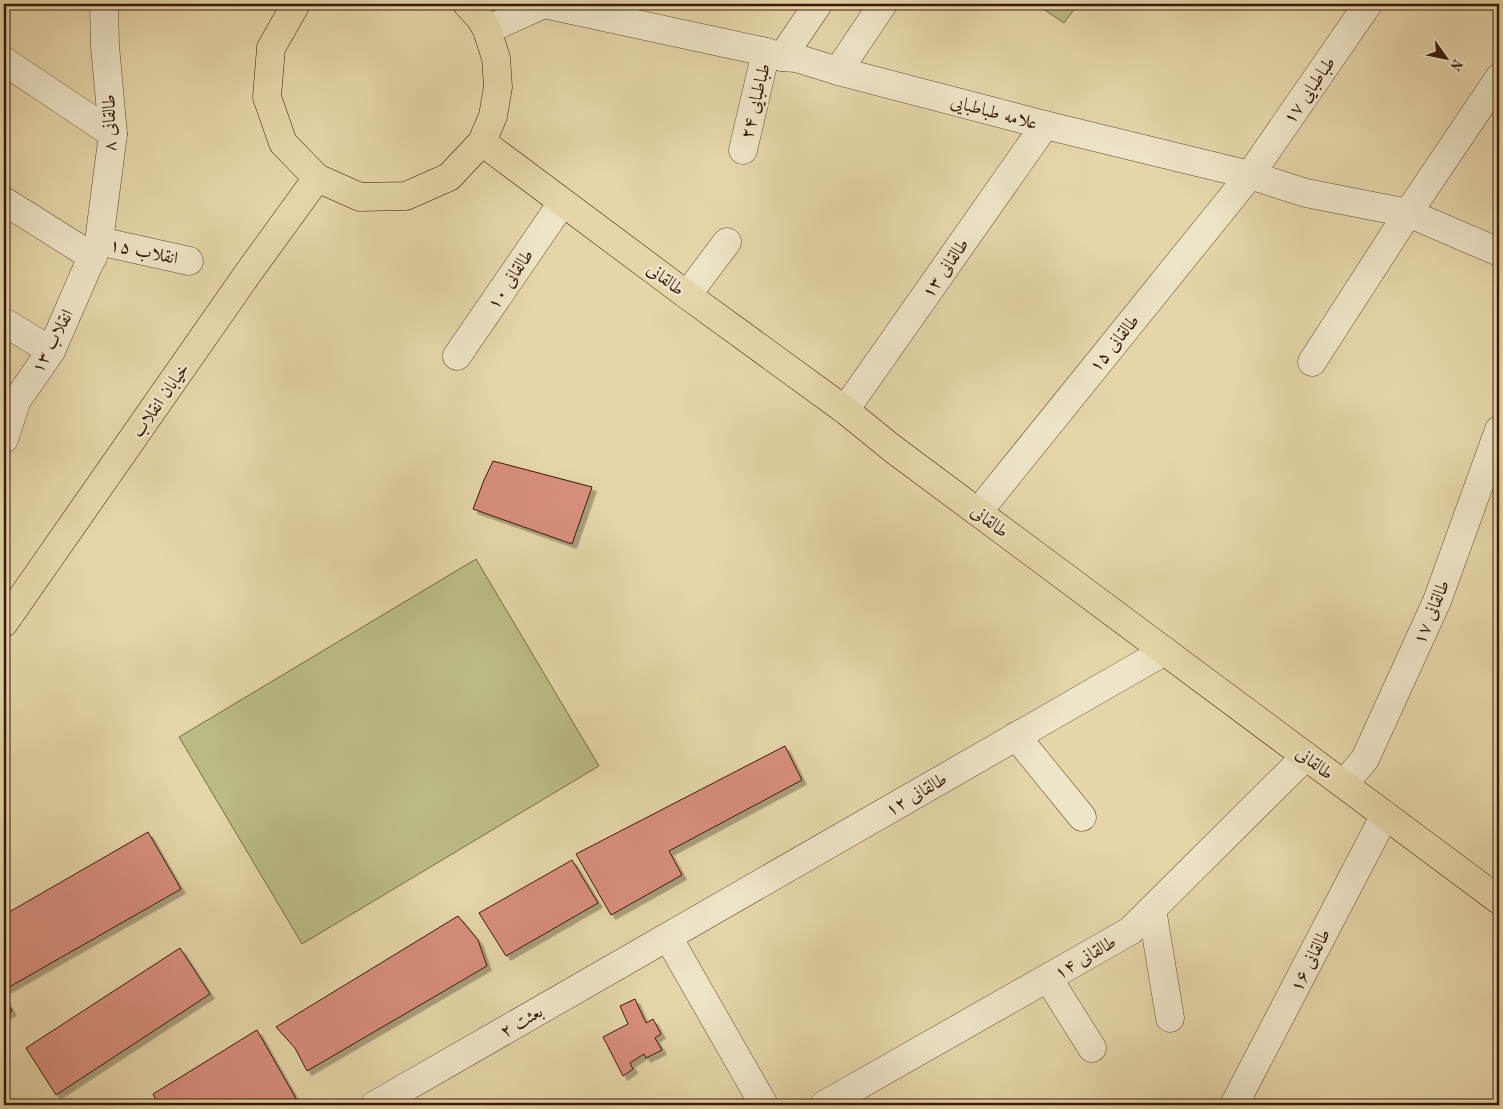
<svg xmlns="http://www.w3.org/2000/svg" width="1503" height="1109" font-family="'Old Standard TT',Amiri,serif">
<style>
.green{fill:#bbbc84;stroke:#7a6a46}
.building{fill:#d88f7d;stroke:#3a1909;filter:url(#shadow)}
.lines{fill:none;stroke-linecap:round;stroke-linejoin:round}
.minor-casing{stroke:#654831;stroke-width:29}
.major-casing{stroke:#3a1909;stroke-width:29}
.minor{stroke:#eee4c7;stroke-width:28}
.major{stroke:#e5d6a9;stroke-width:28}
.labels{text-anchor:middle;stroke-width:5;stroke-linejoin:round;paint-order:stroke}
.street-label{font-size:18px;fill:#3a1909;stroke:#eee4c7}
</style>
<defs>
<filter id="shadow"><feDropShadow dx="4.5" dy="4.5" stdDeviation="0" flood-color="#0004"/></filter>
</defs>
<rect width="100%" height="100%" fill="#e5d6a9"/>
<filter id="stains"><feTurbulence type="fractalNoise" baseFrequency=".004" numOctaves="4"/><feColorMatrix values="0 0 0 0 .2 0 0 0 0 .09 0 0 0 0 .02 0 0 0 .5 -.17"/></filter>
<radialGradient id="worn" r=".72"><stop offset=".6" stop-color="#630" stop-opacity="0"/><stop offset="1" stop-color="#630" stop-opacity=".3"/></radialGradient>
<g class="green">
<polygon points="1036,4 1078,4 1064,23"/>
<polygon points="476,559 599,766 302,944 179,737"/>
</g>
<g class="building">
<polygon points="493,461 592,487 572,544 473,509 484,480"/>
<polygon points="785,746 802,780 669,851 682,875 611,915 576,854"/>
<polygon points="148,832 181,889 4,990 4,915"/>
<polygon points="572,860 598,903 506,956 479,913"/>
<polygon points="458,916 478,940 487,966 307,1071 295,1048 276,1027"/>
<polygon points="180,948 210,994 56,1095 26,1048"/>
<polygon points="4,997 12,1011 4,1016"/>
<polygon points="635,999 646,1023 653,1019 661,1034 655,1038 662,1050 646,1058 644,1054 630,1063 633,1069 623,1076 603,1037 628,1024 620,1006"/>
<polygon points="257,1030 298,1102 293,1105 159,1105 153,1094"/>
</g>
<g class="lines">
<defs>
<g id="minor">
<polyline points="487,30 544,4 766,52 782,57 796,58 838,71 1045,125 1250,175 1306,193 1408,213 1499,252"/>
<polyline points="782,57 818,4"/>
<polyline points="4,61 113,134"/>
<polyline points="838,71 883,4"/>
<polyline points="743,150 766,52"/>
<polyline points="4,201 93,257"/>
<polyline points="99,241 189,261"/>
<polyline points="687,295 727,242"/>
<polyline points="4,322 51,351"/>
<polyline points="457,356 562,203"/>
<polyline points="1312,362 1408,213 1499,78"/>
<polyline points="845,410 1045,125"/>
<polyline points="4,439 17,400 51,351 99,241 113,134 105,46 104,4"/>
<polyline points="978,512 1250,175 1368,4"/>
<polyline points="1016,736 1082,817"/>
<polyline points="1344,784 1365,759 1437,601 1499,430"/>
<polyline points="1152,909 1170,1018"/>
<polyline points="668,937 764,1105"/>
<polyline points="1048,978 1092,1048"/>
<polyline points="375,1105 1165,651"/>
<polyline points="824,1105 1130,931 1306,756"/>
<polyline points="1234,1105 1385,815"/>
</g>
<g id="major">
<polyline points="296,4 271,48 267,97 283,143 317,178 360,197 406,196 449,177 482,142 493,116 498,87 496,58 487,30 480,18 467,4"/>
<polyline points="482,142 687,295 845,410 893,449 1499,900"/>
<polyline points="4,623 246,276 317,178"/>
</g>
</defs>
<use href="#minor" class="minor-casing"/>
<use href="#major" class="major-casing"/>
<use href="#minor" class="minor"/>
<use href="#major" class="major"/>
</g>
<g class="labels">
<g class="street-label">
<text transform="translate(1309 90) rotate(-55)" y="6">طباطبایی ۱۷</text>
<text transform="translate(755 101) rotate(-76)" y="6">طباطبایی ۲۴</text>
<text transform="translate(994 112) rotate(15)" y="6">علامه طباطبایی</text>
<text transform="translate(109 123) rotate(-91)" y="6">طالقانی ۸</text>
<text transform="translate(144 251) rotate(12)" y="6">انقلاب ۱۵</text>
<text transform="translate(945 268) rotate(-55)" y="6">طالقانی ۱۳</text>
<text transform="translate(510 279) rotate(-56)" y="6">طالقانی ۱۰</text>
<text transform="translate(666 279) rotate(37)" y="6">طالقانی</text>
<text transform="translate(52 341) rotate(-62)" y="6">انقلاب ۱۳</text>
<text transform="translate(1114 343) rotate(-51)" y="6">طالقانی ۱۵</text>
<text transform="translate(160 400) rotate(-55)" y="6">خیابان انقلاب</text>
<text transform="translate(990 521) rotate(37)" y="6">طالقانی</text>
<text transform="translate(1431 612) rotate(-67)" y="6">طالقانی ۱۷</text>
<text transform="translate(1315 763) rotate(37)" y="6">طالقانی</text>
<text transform="translate(916 794) rotate(-30)" y="6">طالقانی ۱۲</text>
<text transform="translate(1085 957) rotate(-30)" y="6">طالقانی ۱۴</text>
<text transform="translate(1310 960) rotate(-63)" y="6">طالقانی ۱۶</text>
<text transform="translate(521 1021) rotate(-30)" y="6">بعثت ۲</text>
</g>
</g>
<rect width="1503" height="1109" fill="none" stroke="#e5d6a9" stroke-width="20"/>
<rect x="5" y="5" width="1493" height="1099" fill="none" stroke="#3a1909" stroke-width="2.5"/>
<rect x="10" y="10" width="1483" height="1089" fill="none" stroke="#3a1909"/>
<g transform="translate(1446 58) rotate(123)" stroke="#eee4c7" stroke-width="4" paint-order="stroke">
<path d="M0-4L9 19L0 12L-9 19Z" fill="#3a1909"/>
<text y="-8" font-size="14" font-weight="bold" text-anchor="middle" fill="#3a1909">N</text>
</g>
<rect width="100%" height="100%" filter="url(#stains)"/>
<rect width="100%" height="100%" fill="url(#worn)"/>
</svg>
